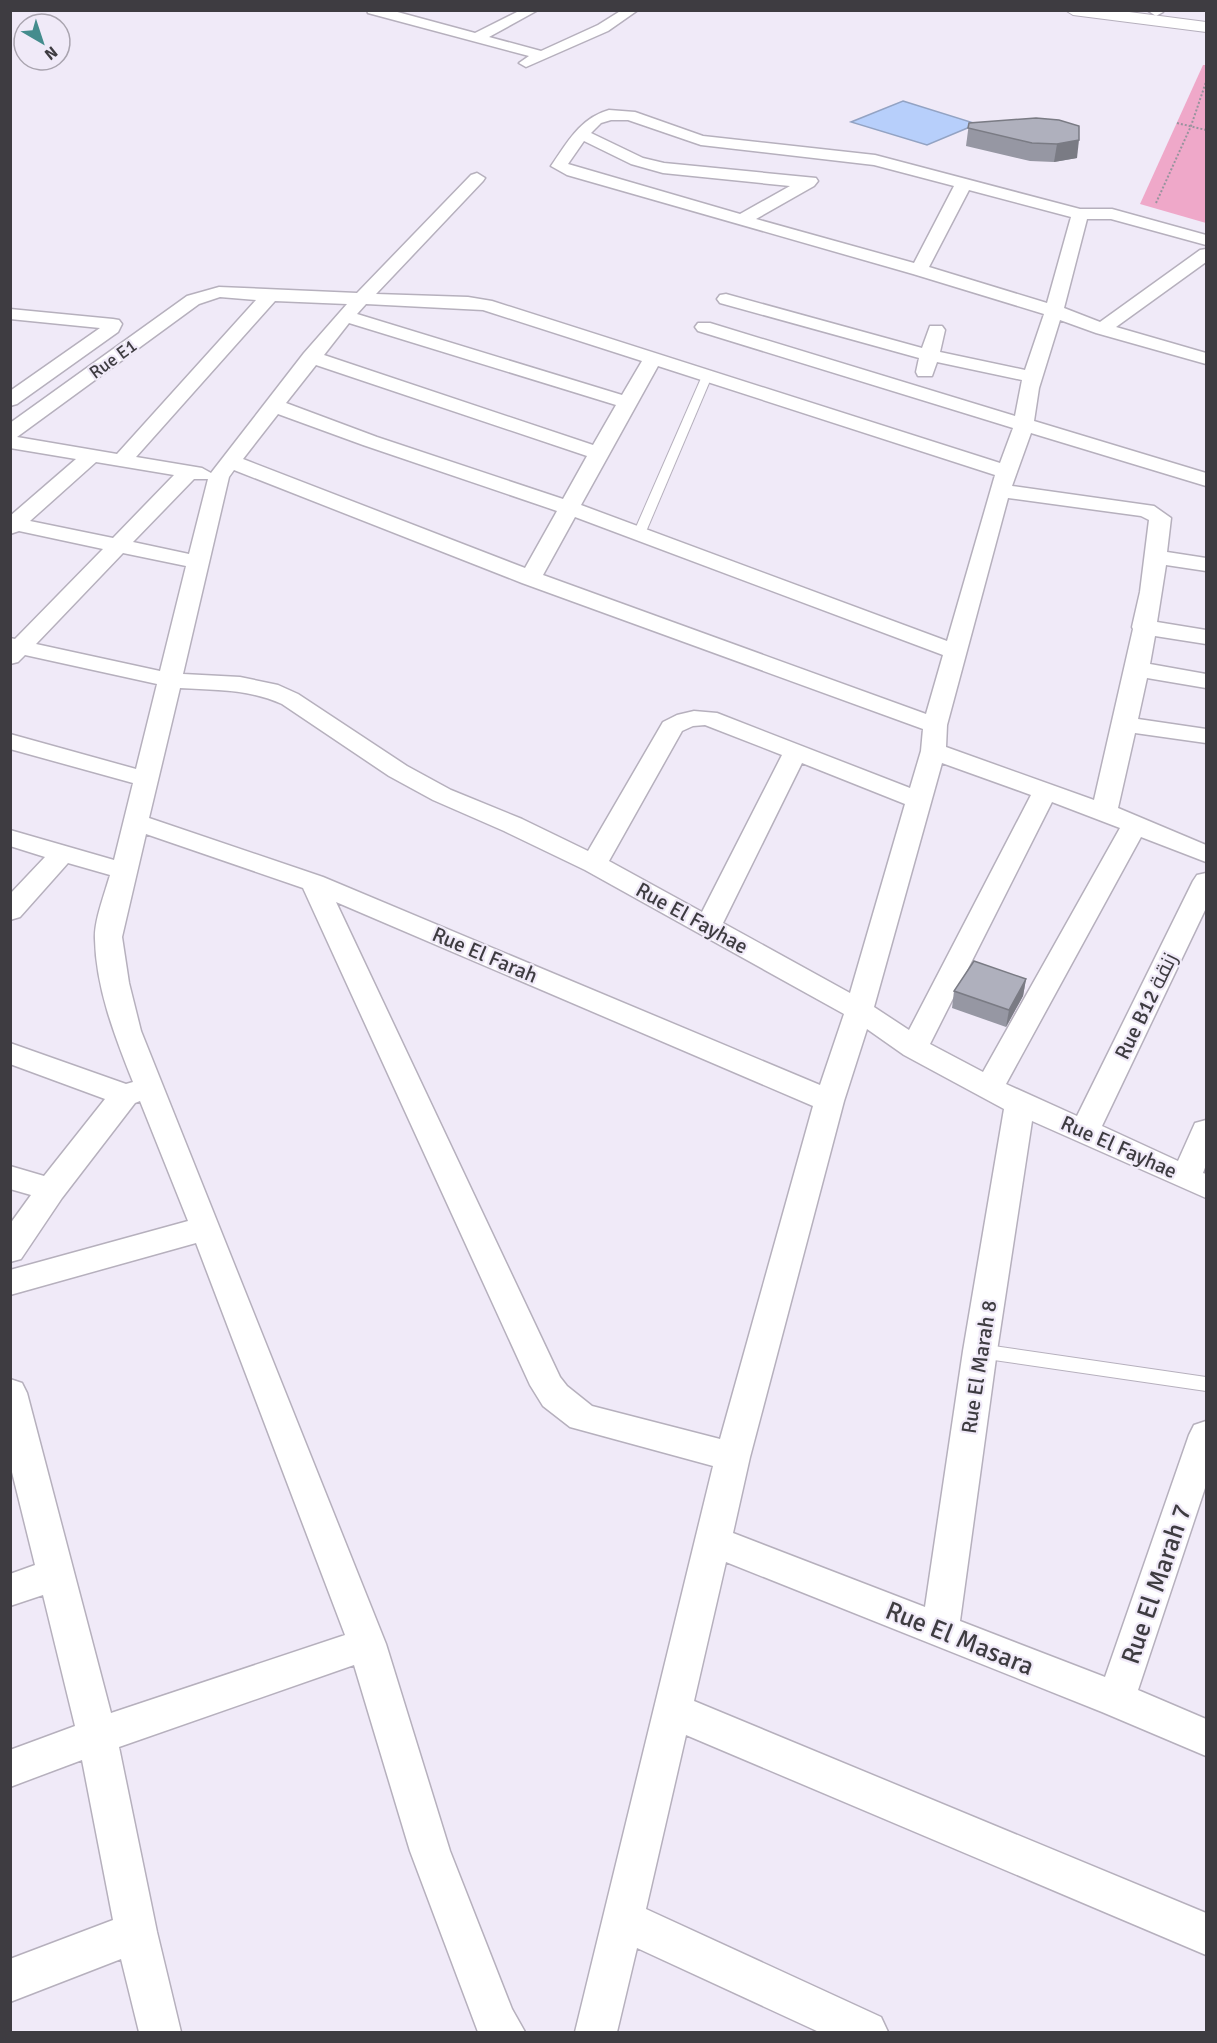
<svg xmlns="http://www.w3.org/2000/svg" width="1217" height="2043" font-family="Signika,Cairo,sans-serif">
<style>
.green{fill:#efa8c9}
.water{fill:#b7cffb;stroke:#93a3c3;stroke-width:1.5}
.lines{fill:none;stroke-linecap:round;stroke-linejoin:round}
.service-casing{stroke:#b6b0bd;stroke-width:2}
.minor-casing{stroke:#b6b0bd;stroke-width:3}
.tertiary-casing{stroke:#b6b0bd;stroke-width:2}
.path{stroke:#98949e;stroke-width:2;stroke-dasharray:2 2;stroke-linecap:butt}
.service{fill:#fff;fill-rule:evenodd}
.minor{fill:#fff;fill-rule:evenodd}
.tertiary{fill:#fff;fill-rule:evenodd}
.wall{fill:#9697a3}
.shaded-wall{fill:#7a7b84}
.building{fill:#afb0bd;stroke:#7a7b84;stroke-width:1.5}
.labels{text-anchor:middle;stroke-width:4.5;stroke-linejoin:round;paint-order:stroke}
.far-street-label{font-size:18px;fill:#3e3c41;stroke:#f0eaf8}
.street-label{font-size:21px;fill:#3e3c41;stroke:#f0eaf8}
.near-street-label{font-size:26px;fill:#3e3c41;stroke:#f0eaf8}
</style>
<rect width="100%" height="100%" fill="#f0eaf8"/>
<polygon class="green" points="1203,65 1206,65 1206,223 1140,204"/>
<polygon class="water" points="903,101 977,124 927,145 851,122"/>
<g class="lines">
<defs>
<g id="service">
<polygon points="707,373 712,376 645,534 639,537 635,536 633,534 702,376"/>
<polygon points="980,1344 1206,1377 1206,1391 980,1358 974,1356 971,1351 974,1346"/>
</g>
<g id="minor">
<polygon points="367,10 390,10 475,33 521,10 538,10 489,37 541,51 598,25 622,10 638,10 608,31 526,67 519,63 529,56 368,13"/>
<polygon points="1147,10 1162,10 1163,12 1156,16"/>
<path d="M609,110L635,112L703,136L875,155L1080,209H1112L1206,235V245L1111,219H1087L1064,308L1100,322L1200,250L1206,249V262L1116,327L1206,353V364L1096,333L1060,320L1039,388L1034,421L1206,473V486L1031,433L1012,486L1154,506L1171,518L1167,552L1206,558V571L1166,565L1157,622L1206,630V644L1155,636L1150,664L1206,674V688L1147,678L1138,719L1206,729V743L1135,733L1118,808L1206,845V862L1141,837L1006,1084L1077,1116L1193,881L1197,875L1206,873V908L1102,1126L1178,1161L1195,1123L1206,1120V1165L1203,1173L1206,1174V1198L1032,1121L997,1351L960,1621L1105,1677L1189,1435L1194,1425L1206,1421V1485L1138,1690L1206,1719V1756L1102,1712L726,1562L694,1701L1206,1913V1955L686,1735L646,1909L881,2017L888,2032H819L637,1948L617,2032H575L713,1466L570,1427L543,1406L530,1385L303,888L146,834L122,937L129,983L141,1031L386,1644L450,1851L512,2009L525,2032H478L410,1851L354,1665L119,1747L157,1932L181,2032H139L121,1959L10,2002V1959L113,1920L82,1760L10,1787V1750L75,1726L43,1595L10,1606V1574L35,1565L10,1464V1379L22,1383L27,1393L111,1713L345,1635L196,1243L10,1295V1270L188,1221L140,1101L135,1103L62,1198L21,1259L10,1262V1224L31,1195L10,1189V1166L44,1176L105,1099L10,1064V1043L126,1084L133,1082C115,1037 96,988 95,939C94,921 105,893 110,875L68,863L20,917L10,920V894L45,857L10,846V830L114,860L133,783L10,749V734L136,769L157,684L25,655L18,662L10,664V638L15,639L103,549L19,531L10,534V516L76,459L10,448V423L187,296L219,287L357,293L471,175L477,173L485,178L483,181L376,294L468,297L492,301L1000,463L1013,428L698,331L695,327L698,323H710L1015,416L1022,380L937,362L932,376H918L916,372L919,358L720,303L717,299L720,295L726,294L922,348L930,326H942L945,330L940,352L1025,370L1044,314L913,274L567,175L551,166C567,143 580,118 609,110ZM611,120H628L701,145L874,165L954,186L914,263L756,219L814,186L818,181L816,178L664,163L643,158L591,133L601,123ZM584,141L631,164L663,173L790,186L740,214L568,164ZM969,190L1071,217L1047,303L929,267ZM220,297L256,300L117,454L17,437L199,304ZM275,301L347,304L304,353L211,473L202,468L136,457ZM366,304L483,310L642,361L622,395L357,314ZM349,323L616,405L593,445L324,355ZM316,365L587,456L563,499L377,437L286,403ZM658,366L995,475L947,641L581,505ZM278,414L363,445L557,511L525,568L243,459ZM96,462L174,475L113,538L30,521ZM234,470L522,583L923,729L921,751L910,788L717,713L694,711L677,715L663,722L588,851L522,819L451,790L407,766L298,694L278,685L240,677L183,674L229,477ZM194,479H208L189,554L133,542ZM1008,498L1141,516L1149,520L1140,592L1132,627L1133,629L1094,800L946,747L947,725ZM575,517L943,655L926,714L543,575ZM123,553L186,566L160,671L36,644ZM180,688C215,690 249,689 282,704L389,776L433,800L504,831L585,870L844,1014L820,1085L323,877L149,818ZM705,725L782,755L702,912L609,861L682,731L693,726ZM802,763L905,804L850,993L723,923ZM942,763L1031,795L909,1030L874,1007ZM1052,802L1120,828L983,1072L930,1044ZM336,902L813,1106L720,1439L592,1406L567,1386L560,1377ZM867,1029L904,1055L1004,1109L963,1351L925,1607L733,1533L750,1457L844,1101Z"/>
<polygon points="10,309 113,319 119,320 122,324 118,332 17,404 10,406 10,391 100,328 10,319"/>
</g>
<polygon id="tertiary" points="1065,10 1114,10 1206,22 1206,32 1073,15"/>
</defs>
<use href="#service" class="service-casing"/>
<use href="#minor" class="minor-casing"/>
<use href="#tertiary" class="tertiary-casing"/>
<g class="path">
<polyline points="1177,123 1206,130"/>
<polyline points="1156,203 1191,126 1206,82"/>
</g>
<use href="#service" class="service"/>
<use href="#minor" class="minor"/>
<use href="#tertiary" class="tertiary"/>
</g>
<g class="wall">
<polygon points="1059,120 1077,158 1054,162 1030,161 966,146 969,123"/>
<polygon points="1026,979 1023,996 1006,1027 952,1008 954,991"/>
</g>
<g class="shaded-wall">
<polygon points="1079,140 1077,158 1054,162 1057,144"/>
<polygon points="1026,979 1023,996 1006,1027 1009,1010"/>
</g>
<g class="building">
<polygon points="1036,118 1059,120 1079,126 1079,140 1057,144 1032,143 968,128 969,123"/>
<polygon points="974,961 1026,979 1009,1010 954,991"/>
</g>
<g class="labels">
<g class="far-street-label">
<text transform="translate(113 359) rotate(-36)" y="6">Rue E1</text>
</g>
<g class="street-label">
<text transform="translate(692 918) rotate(29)" y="7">Rue El Fayhae</text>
<text transform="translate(485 955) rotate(23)" y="7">Rue El Farah</text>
<text transform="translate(1146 1006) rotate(-64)" y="7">Rue B12 زنقة</text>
<text transform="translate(1119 1147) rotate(24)" y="7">Rue El Fayhae</text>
<text transform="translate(979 1367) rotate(-81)" y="7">Rue El Marah 8</text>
</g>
<g class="near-street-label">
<text transform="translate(1156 1584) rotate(-71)" y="9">Rue El Marah 7</text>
<text transform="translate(960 1638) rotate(22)" y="9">Rue El Masara</text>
</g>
</g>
<rect width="1217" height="2043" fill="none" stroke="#3e3c41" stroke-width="24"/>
<g transform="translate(42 42) rotate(141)"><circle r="28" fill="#f0eaf8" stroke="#a9a4af" stroke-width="1.5"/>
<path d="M0-4.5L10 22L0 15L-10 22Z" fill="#448c8d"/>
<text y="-9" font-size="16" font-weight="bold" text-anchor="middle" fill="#3e3c41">N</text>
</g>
</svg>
